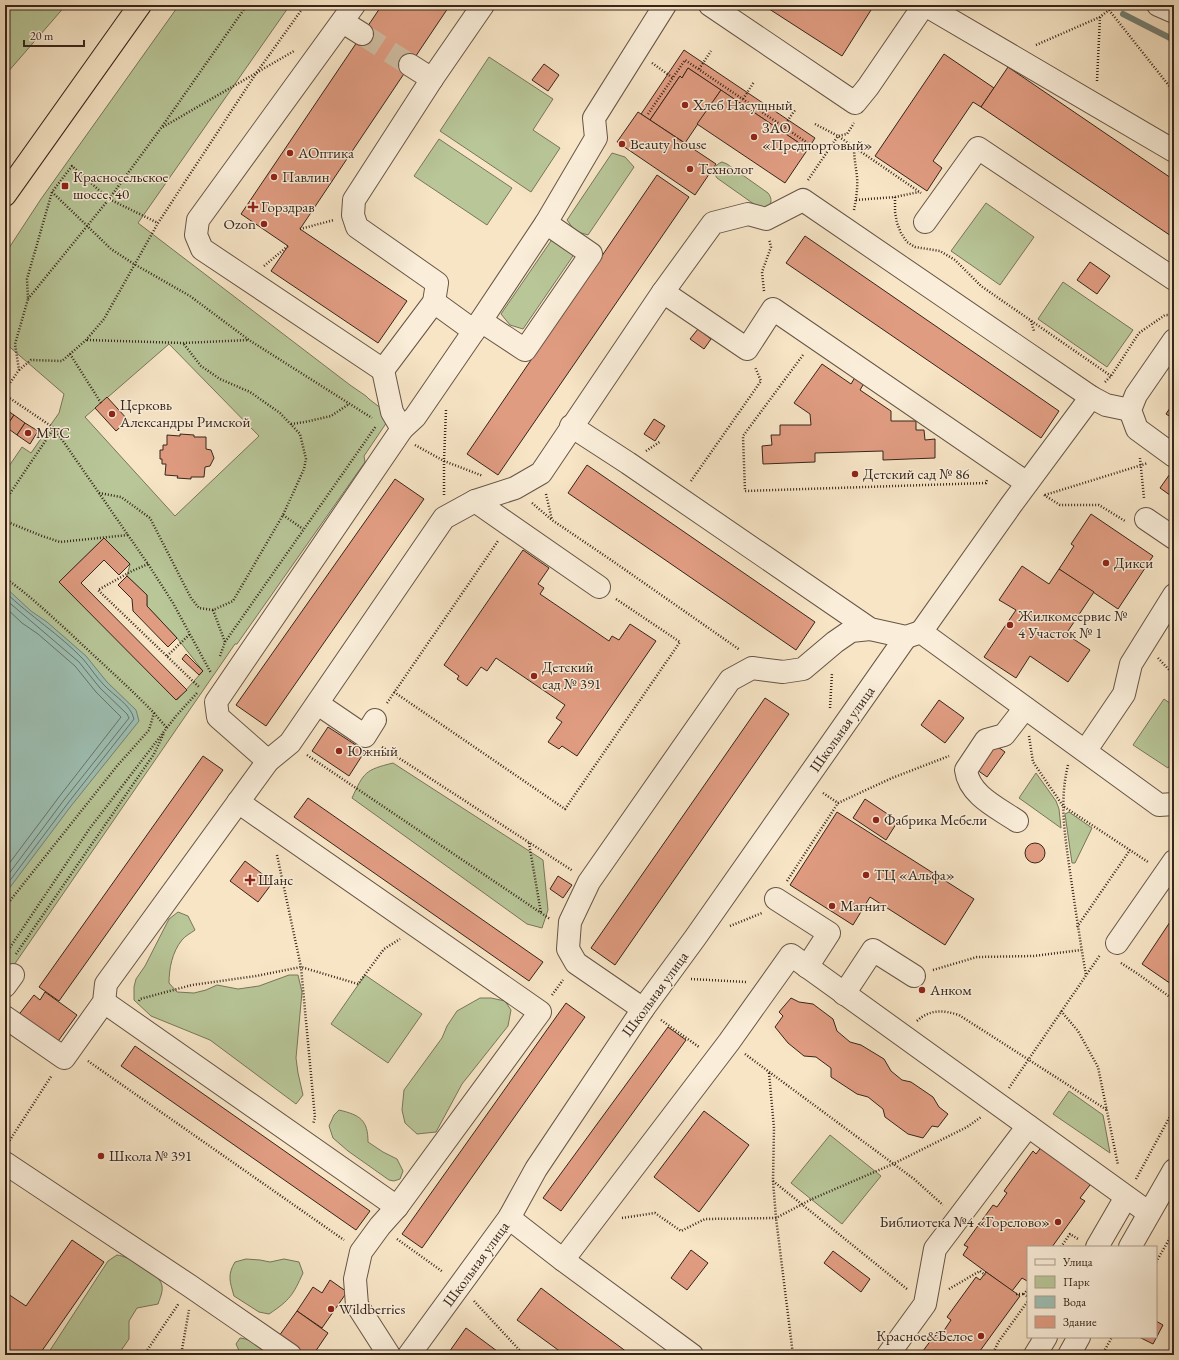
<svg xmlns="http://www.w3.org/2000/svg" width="1179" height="1360" font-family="'EB Garamond',serif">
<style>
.green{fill:#b8c698;stroke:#78765a;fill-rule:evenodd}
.water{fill:#9dbfb3;stroke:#748176}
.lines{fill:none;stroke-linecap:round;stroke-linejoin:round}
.shore{stroke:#6a7267;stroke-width:1}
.stream{stroke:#748176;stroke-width:6}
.building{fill:#e09c81;stroke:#37251b}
.minor-tunnel{stroke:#d1bfa4;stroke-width:22;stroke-dasharray:22 11;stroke-linecap:butt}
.minor-casing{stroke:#675546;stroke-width:24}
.highway-casing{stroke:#37251b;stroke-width:24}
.path{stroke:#37251b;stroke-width:2.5;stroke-dasharray:1 2;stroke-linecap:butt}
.minor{stroke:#faeeda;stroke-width:22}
.highway{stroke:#f7e5c6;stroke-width:22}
.poi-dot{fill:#8f2418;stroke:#faeeda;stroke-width:1.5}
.labels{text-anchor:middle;stroke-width:3;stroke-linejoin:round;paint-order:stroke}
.poi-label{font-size:15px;fill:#37251b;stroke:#faeeda;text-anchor:start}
.street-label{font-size:15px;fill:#37251b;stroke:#faeeda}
</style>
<rect width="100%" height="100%" fill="#f7e5c6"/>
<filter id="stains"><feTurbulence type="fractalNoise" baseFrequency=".005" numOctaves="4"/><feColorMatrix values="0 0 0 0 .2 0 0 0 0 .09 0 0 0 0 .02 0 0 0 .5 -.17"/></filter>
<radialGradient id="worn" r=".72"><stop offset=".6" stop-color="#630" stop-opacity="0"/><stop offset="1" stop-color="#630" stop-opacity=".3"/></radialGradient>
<g class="green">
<polygon points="5,5 66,5 7,73 5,72"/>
<path d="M179,5H290L138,223L350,385L366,396L369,399L391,416L364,456L365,462L237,644H235L5,978V472L22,447L31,453L59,413L64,394L5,343V254L41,199ZM169,344L259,436L175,516L85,417ZM104,538L130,564L127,576L147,595V606L177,638L203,671L177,700L59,582Z"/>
<polygon points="489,57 553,99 533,130 560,148 531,192 440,131"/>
<polygon points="439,139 512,188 487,225 414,176"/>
<polygon points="612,153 625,157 634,167 588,235 575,231 567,220"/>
<path d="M722,162L727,164L768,193C775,202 769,210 758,207L717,178C712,171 714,165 722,162Z"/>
<polygon points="986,203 1034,237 1000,285 951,251"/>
<polygon points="553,238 575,253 523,329 510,325 501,314"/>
<polygon points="1063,282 1133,330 1107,367 1038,319"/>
<polygon points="1164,699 1174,706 1174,759 1168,768 1133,745"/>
<path d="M393,763L543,860L548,910L542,928L527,924L352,798C364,772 365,770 393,763Z"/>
<polygon points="1036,773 1056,801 1059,809 1061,828 1019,798"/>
<polygon points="1069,812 1092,828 1075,863 1072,863 1065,814"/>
<path d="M178,912L188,916L195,930C191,933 185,936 182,940C172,952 169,969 169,983L177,992L194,993L206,990L217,985L238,989L259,986L289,975H298L302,992L296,1058L298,1073L303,1095L296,1104L210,1040L151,1016L134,1000V987L136,979L145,966L169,919Z"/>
<polygon points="365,975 422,1014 388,1063 331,1024"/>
<polygon points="480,998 491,998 505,1001 511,1010 508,1026 462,1084 436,1132 417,1134 405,1123 402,1110 404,1090 442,1038 447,1026 457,1011"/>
<polygon points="1069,1091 1103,1115 1110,1153 1053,1114"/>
<path d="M339,1110C360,1115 368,1120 368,1142L383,1152L397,1159L403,1171L400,1179L394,1181L389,1180L348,1151L333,1138L329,1126L334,1115Z"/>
<polygon points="830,1135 881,1176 842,1224 791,1183"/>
<path d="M117,1255C128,1256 161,1274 162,1286C163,1292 160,1298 158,1304L137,1308L129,1321V1339L118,1355H47L108,1261Z"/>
<path d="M246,1259L260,1260L270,1262L284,1259L299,1262L303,1273C293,1295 290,1300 269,1314L259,1312L234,1296C230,1282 227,1275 235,1262Z"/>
<path d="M240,1338C252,1339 262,1348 271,1355H241L236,1344Z"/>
</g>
<polygon class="water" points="5,587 31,611 47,622 86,656 107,682 136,710 139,721 71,806 5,894"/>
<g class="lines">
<g class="shore">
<path d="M5,592C30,616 59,634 83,659C90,667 96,677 104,685C114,696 131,705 134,719L68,803L5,887"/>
<polyline points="5,599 79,662 100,688 127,714 129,718 64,800 5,879"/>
<polyline points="5,607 22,623 38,634 75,666 96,692 121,717 59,797 5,869"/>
</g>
<polyline class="stream" points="1123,14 1174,40"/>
</g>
<g class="building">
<polygon points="382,5 450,5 300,229 407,301 378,343 271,271 288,246 241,214"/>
<polygon points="763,5 862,5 871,10 842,56"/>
<polygon points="684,50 815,138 808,149 688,68 682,78 680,76 650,120 641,114"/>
<polygon points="944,54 994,88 981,107 973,102 933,161 942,168 927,191 875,156"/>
<polygon points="544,64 559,75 548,91 532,80"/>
<polygon points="1008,67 1174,180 1174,238 981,107"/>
<polygon points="688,68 721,90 685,143 650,120 680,76 682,78"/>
<polygon points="721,90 808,149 785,183 697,124"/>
<polygon points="638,112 716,164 695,195 617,142"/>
<polygon points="657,175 689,197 498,475 467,454"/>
<polygon points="805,236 1059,411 1041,438 786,263"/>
<polygon points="1090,262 1110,276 1097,294 1077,280"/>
<polygon points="698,329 711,339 704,349 690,339"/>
<polygon points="822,364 851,384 857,374 866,380 860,390 891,411 891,421 916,421 916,430 924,430 925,440 935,439 935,458 883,460 883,451 815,453 815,462 763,464 762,446 772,445 771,435 780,435 780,425 811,425 810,414 794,403"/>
<polygon points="107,397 128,420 116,431 95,408"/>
<polygon points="1174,402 1174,419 1166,414"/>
<polygon points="5,409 14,415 6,427 5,427"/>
<polygon points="14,415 25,423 17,435 6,427"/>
<polygon points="654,419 665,426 655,441 644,434"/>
<polygon points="25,423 38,431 30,444 17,435"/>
<polygon points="180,434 194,435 194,437 206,437 206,449 211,450 214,458 210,466 205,467 204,477 191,477 191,479 177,478 178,476 165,475 166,464 162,464 162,459 160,459 160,450 163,450 163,445 167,445 167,435 180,436"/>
<polygon points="587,465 815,622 796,650 568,493"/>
<polygon points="1172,471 1174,473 1174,498 1160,488"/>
<polygon points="395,479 424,499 266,726 236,705"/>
<polygon points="1091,514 1153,556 1118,609 1059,569 1074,546 1071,544"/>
<polygon points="104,538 130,564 119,575 104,560 81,583 187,690 176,700 59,582"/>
<polygon points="523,550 549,568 538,584 544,588 540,594 609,641 612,636 619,640 630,624 656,641 577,756 562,746 559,749 548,742 562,722 556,718 565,705 496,658 487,671 481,667 467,686 457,679 459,676 444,665"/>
<polygon points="1022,566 1049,584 1059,569 1094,592 1066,634 1090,650 1068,682 1030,656 1016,678 984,657 1016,610 999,600"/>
<polygon points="127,576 147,595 147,606 177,638 168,647 133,611 132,599 118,585"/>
<polygon points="186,654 203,671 199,675 182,659"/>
<polygon points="765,698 789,714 615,965 591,948"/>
<polygon points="939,700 964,718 945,743 921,725"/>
<polygon points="328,727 365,751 349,776 312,751"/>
<polygon points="991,742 1005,752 987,777 973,767"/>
<polygon points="203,756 223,770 59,1001 39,987"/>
<polygon points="308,798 543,962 529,981 294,817"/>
<polygon points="865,799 898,821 886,840 853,818"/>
<polygon points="837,812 974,899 945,945 870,897 853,925 790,885"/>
<circle cx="1035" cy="853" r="10"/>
<polygon points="245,861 273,882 258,902 230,881"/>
<polygon points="558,876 572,885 563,898 550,889"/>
<polygon points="1174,916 1174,986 1142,964"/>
<polygon points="45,992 77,1015 56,1044 17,1017 34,995 40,1000"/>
<polygon points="791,998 799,1002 813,1004 833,1019 837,1031 850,1042 861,1045 884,1059 891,1071 902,1080 911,1082 933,1097 939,1107 948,1114 938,1127 932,1126 923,1138 908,1134 885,1117 883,1109 868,1097 857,1094 831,1077 831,1068 816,1057 804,1056 788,1043 775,1027 783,1016 779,1012"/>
<polygon points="566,1003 585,1017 422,1248 402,1234"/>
<polygon points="668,1027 686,1040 561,1211 543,1198"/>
<polygon points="135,1046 370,1211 356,1230 121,1066"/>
<polygon points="704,1111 749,1145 699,1212 654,1177"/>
<polygon points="1043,1145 1093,1181 1080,1198 1085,1201 1052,1247 1028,1247 1028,1280 1027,1281 1022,1278 1012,1291 963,1255 968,1247 964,1245 993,1205 997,1207 1007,1193 1004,1191 1033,1151 1036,1154"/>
<polygon points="72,1240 104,1262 39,1355 5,1355 5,1292 26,1306"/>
<polygon points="691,1250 708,1263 687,1290 671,1278"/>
<polygon points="833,1251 870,1279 861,1292 824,1263"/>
<polygon points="986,1272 1020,1296 977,1355 920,1355 937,1332 941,1335 951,1320 947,1317 976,1277 980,1280"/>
<polygon points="330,1280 347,1292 322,1328 297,1311 313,1287 322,1293"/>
<polygon points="541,1288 566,1307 631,1355 565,1355 517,1320"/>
<polygon points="297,1311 328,1333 313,1355 306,1355 279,1336"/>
<polygon points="1156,1321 1163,1325 1153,1344 1139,1337 1156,1337"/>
<polygon points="466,1328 497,1351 493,1355 447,1355"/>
</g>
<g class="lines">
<polyline class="minor-tunnel" points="362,34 410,65"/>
<defs>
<g id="minor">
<polyline points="354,5 198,220 196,235 202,249 383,370 434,302 437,283 357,227 353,215 354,200 432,79 483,5"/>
<polyline points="710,5 855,103 868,87 924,5"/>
<polyline points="925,5 1174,151"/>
<polyline points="1158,5 1174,12"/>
<polyline points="343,22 362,34"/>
<polyline points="410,65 432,79"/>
<polyline points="925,222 978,148 1174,279"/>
<polyline points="663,292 747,349 773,309 1027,483"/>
<polyline points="434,302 474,331"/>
<polyline points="481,321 525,350 591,254 546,223"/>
<polyline points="1174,340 1136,395 1130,410 1137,429 1174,456"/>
<polyline points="383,370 392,412 402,429"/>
<polyline points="571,426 628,463 870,629 906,637 921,632 1159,805 1174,804"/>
<polyline points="475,501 599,587"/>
<polyline points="1146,519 1174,538"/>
<polyline points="921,632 1011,505 1091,397"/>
<polyline points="318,704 365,736 375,720"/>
<polyline points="1086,750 1124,694 1131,664 1174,595"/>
<polyline points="268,761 218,717 216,702 402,429 415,417 474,331 546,223 596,138 594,118 665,5"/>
<polyline points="238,802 540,1012 397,1207 380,1226 361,1252 355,1279 357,1305 389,1355"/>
<path d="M1017,821C998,808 969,795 966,770L986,740L1004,735L1025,708"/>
<polyline points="776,899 829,933 807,967"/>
<polyline points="1117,943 1174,861"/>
<polyline points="5,986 13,975"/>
<polyline points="844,994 873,950 914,976"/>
<polyline points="104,1002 397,1207"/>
<polyline points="643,1009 576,963 568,949 570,922 589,882 730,680 752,668 783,672 803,669 835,642 851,631 870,629"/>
<polyline points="5,1017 64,1058 104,1002 106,984 268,761 290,743 444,518 475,501 515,488 541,473 663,292 713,223 748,214 766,219 803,200 1091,397 1106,405 1130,410"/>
<polyline points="5,1163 190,1286 290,1355"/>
<polyline points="509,1218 563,1260 692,1355"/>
<polyline points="1097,1247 1126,1197"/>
<polyline points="1130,1247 1174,1170"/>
<polyline points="563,1260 729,1042 791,955 1149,1213"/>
<polyline points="409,1355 509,1218 536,1169 643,1009 695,938 906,637"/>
<polyline points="888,1355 925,1304 935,1249 1028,1126"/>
<polyline points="1035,1355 1046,1337"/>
<polyline points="1069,1355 1079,1337"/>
</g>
<polyline id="highway" points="5,195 140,5"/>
</defs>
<use href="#minor" class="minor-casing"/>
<use href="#highway" class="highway-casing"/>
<g class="path">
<polyline points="1109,10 1174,92"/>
<polyline points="1036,45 1100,17 1109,10 1112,5"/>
<polyline points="652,63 673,78"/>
<polyline points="699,69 711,51"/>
<polyline points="1097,81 1100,17"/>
<polyline points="743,99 754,82"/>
<polyline points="648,114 685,60 809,144"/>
<polyline points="815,124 838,136 921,193"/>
<polyline points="784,126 795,110"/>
<polyline points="163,127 294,51"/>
<polyline points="808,180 838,136 847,134 854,123"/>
<polyline points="52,192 111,249 134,264 190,296 249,340 372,418"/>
<polyline points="895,197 895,212 897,223 901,233 907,242 915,247 940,251 955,260 981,286 1111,376"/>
<polyline points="856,200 895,197 919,192"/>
<path d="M854,210C856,199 858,188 857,177C856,167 854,158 854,148"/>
<polyline points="300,229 334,220"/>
<polyline points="264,266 288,246"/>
<polyline points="764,291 762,272 771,247 769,239"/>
<polyline points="28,299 109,199 161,128 247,5"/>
<polyline points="1031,321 1034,331"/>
<polyline points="87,340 183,343 249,340"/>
<polyline points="70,354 101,403"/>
<polyline points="803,355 743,436 745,491 986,483 987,480"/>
<polyline points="19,370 31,360 62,361 86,340 104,319 158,223 257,72 305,5"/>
<polyline points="1105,382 1111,376 1139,333 1165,315 1174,315"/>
<polyline points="5,390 19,370 15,344 28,299 27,279 52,192 72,166 109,199 158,223"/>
<polyline points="5,395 54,428 148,564 173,603 211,673"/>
<polyline points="291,424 305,422 331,416 349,404"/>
<polyline points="415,445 444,461 483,476"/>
<polyline points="646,451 661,441"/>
<polyline points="1140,458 1144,498"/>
<polyline points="691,481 761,381 755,367"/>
<polyline points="99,493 121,497 150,518 191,598 199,608 213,610 233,601 283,515 304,469 306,459 300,434 280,413 250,392 220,379 201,366 183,343"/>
<polyline points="546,494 552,520"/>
<polyline points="444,495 444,461 446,410"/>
<polyline points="1044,495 1060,505 1099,505 1125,521"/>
<polyline points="1045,495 1148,463"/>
<polyline points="5,501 54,428"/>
<polyline points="532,503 552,520 614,562 740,650"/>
<polyline points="283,515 303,529"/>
<polyline points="5,521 42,536 60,542 128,535"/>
<polyline points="148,564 132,571 98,590 200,688"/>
<path d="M5,578C28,594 49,614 70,633C98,660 127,685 154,713L149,730L117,766L5,907"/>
<polyline points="213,610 225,642"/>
<polyline points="167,656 190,634"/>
<polyline points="220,656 225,642 376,426"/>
<polyline points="1158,658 1174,675"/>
<polyline points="394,692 565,809 680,642 616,599"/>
<polyline points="387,703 498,541"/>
<polyline points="830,708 832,673"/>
<polyline points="154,713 167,728"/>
<polyline points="1029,736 1033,762 1063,806 1148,862"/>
<polyline points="382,747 573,871"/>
<polyline points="307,755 550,919"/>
<path d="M1068,765C1059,802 1065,835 1070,872C1075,906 1080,941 1086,975"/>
<polyline points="823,793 838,803 892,778 949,756"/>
<polyline points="529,843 541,913"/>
<polyline points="277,855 301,967 315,1118 313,1124"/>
<polyline points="787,881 838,803"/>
<polyline points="730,926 762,913"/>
<polyline points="1077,927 1130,850"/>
<polyline points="16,954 154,754 164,733"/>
<polyline points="5,955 90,828 176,716 197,693"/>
<polyline points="1121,963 1138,974 1174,1000"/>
<polyline points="933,970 977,957 1034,956 1081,950"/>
<polyline points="691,979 746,982"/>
<polyline points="552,995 563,980"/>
<polyline points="139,1001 140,999 192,985 256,976 301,967 358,984 384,949 400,939"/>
<polyline points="1061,1011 1078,1031 1098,1067 1118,1165"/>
<polyline points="661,1020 699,1047"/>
<path d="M917,1021C930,1009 943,1010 959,1015L1107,1110"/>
<polyline points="745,1054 914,1179 943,1205"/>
<polyline points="88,1061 344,1240"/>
<polyline points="769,1073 774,1128 773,1181 776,1218 793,1355"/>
<polyline points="1009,1088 1100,955"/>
<polyline points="8,1143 52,1075"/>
<polyline points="1136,1179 1174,1109"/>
<polyline points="773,1181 907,1289"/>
<polyline points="622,1218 655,1213 681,1231 705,1219 776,1218 812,1199 893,1164 967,1127 981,1117"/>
<polyline points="397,1239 443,1272"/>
<polyline points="1061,1247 1070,1234 1078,1239"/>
<polyline points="1156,1262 1174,1231"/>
<polyline points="949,1289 980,1271 985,1275"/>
<polyline points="1028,1289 1024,1294 1028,1297"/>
<polyline points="1016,1294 1024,1294"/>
<polyline points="474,1301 524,1355"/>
<polyline points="994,1352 1000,1355"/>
<polyline points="144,1355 179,1303"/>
<polyline points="181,1355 189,1310"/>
<polyline points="992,1355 999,1341 1028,1301"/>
<polyline points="1102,1355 1112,1337"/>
</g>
<use href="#minor" class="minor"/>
<use href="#highway" class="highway"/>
</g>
<g class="poi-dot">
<circle cx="685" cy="105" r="4"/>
<circle cx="754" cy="137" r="4"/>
<circle cx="622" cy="144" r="4"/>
<circle cx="290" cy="153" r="4"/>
<circle cx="690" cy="169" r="4"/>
<circle cx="274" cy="177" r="4"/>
<rect x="61" y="182" width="8" height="8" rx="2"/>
<path d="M251 201h4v4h4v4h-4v4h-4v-4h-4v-4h4z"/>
<circle cx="264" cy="224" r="4"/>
<circle cx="112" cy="414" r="4"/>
<circle cx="28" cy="433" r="4"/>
<circle cx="855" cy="474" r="4"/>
<circle cx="1106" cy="563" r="4"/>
<circle cx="1010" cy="625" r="4"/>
<circle cx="534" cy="676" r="4"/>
<circle cx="339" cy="751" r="4"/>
<circle cx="876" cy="820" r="4"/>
<circle cx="866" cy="875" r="4"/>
<path d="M248 874h4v4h4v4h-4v4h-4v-4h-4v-4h4z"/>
<circle cx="832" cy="906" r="4"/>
<circle cx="922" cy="990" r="4"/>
<circle cx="101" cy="1156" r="4"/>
<circle cx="1058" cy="1222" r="4"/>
<circle cx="331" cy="1309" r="4"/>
<circle cx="981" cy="1336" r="4"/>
</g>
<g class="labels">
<g class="poi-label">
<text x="693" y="110">Хлеб Насущный</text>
<text x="762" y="133">ЗАО<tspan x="762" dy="17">«Предпортовый»</tspan></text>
<text x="630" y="149">Beauty house</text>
<text x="298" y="158">АОптика</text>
<text x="698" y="174">Технолог</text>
<text x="73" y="182">Красносельское<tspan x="73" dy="17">шоссе, 40</tspan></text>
<text x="282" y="182">Павлин</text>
<text x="261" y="212">Горздрав</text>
<text x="256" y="229" text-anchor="end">Ozon</text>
<text x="120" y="410">Церковь<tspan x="120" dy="17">Александры Римской</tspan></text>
<text x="36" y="438">МТС</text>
<text x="863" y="479">Детский сад № 86</text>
<text x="1114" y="568">Дикси</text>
<text x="1018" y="621">Жилкомсервис №<tspan x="1018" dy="17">4 Участок № 1</tspan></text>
<text x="542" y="672">Детский<tspan x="542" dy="17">сад № 391</tspan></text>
<text x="347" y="756">Южный</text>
<text x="884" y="825">Фабрика Мебели</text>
<text x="874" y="880">ТЦ «Альфа»</text>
<text x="258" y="885">Шанс</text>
<text x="840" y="911">Магнит</text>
<text x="930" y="995">Анком</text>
<text x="109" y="1161">Школа № 391</text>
<text x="1050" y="1227" text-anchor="end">Библиотека №4 «Горелово»</text>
<text x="339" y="1314">Wildberries</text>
<text x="973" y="1341" text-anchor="end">Красное&amp;Белое</text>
</g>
<g class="street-label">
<text transform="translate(842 729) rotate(-55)" y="5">Школьная улица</text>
<text transform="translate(655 994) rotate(-54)" y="5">Школьная улица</text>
<text transform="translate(476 1264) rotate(-54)" y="5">Школьная улица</text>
</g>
</g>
<rect width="1179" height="1360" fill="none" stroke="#f7e5c6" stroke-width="20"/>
<rect x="6" y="6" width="1167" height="1348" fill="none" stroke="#37251b" stroke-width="2"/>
<rect x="10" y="10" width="1159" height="1340" fill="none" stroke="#37251b"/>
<rect x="1027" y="1246" width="130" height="92" fill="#faeeda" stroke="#ac9e8e"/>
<rect x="1035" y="1259" width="20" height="6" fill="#faeeda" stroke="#ac9e8e"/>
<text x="1063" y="1266" font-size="12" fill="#37251b">Улица</text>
<rect x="1035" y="1276" width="20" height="12" fill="#b8c698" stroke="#ac9e8e"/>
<text x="1063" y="1286" font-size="12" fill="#37251b">Парк</text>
<rect x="1035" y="1296" width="20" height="12" fill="#9dbfb3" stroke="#ac9e8e"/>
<text x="1063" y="1306" font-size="12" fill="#37251b">Вода</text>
<rect x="1035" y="1316" width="20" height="12" fill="#e09c81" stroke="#ac9e8e"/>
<text x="1063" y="1326" font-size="12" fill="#37251b">Здание</text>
<path d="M24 40v6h60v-6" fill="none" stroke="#37251b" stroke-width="2"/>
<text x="30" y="40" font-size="12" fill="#37251b" stroke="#faeeda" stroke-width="3" paint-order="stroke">20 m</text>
<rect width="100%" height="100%" filter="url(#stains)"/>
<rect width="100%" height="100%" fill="url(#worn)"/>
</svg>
